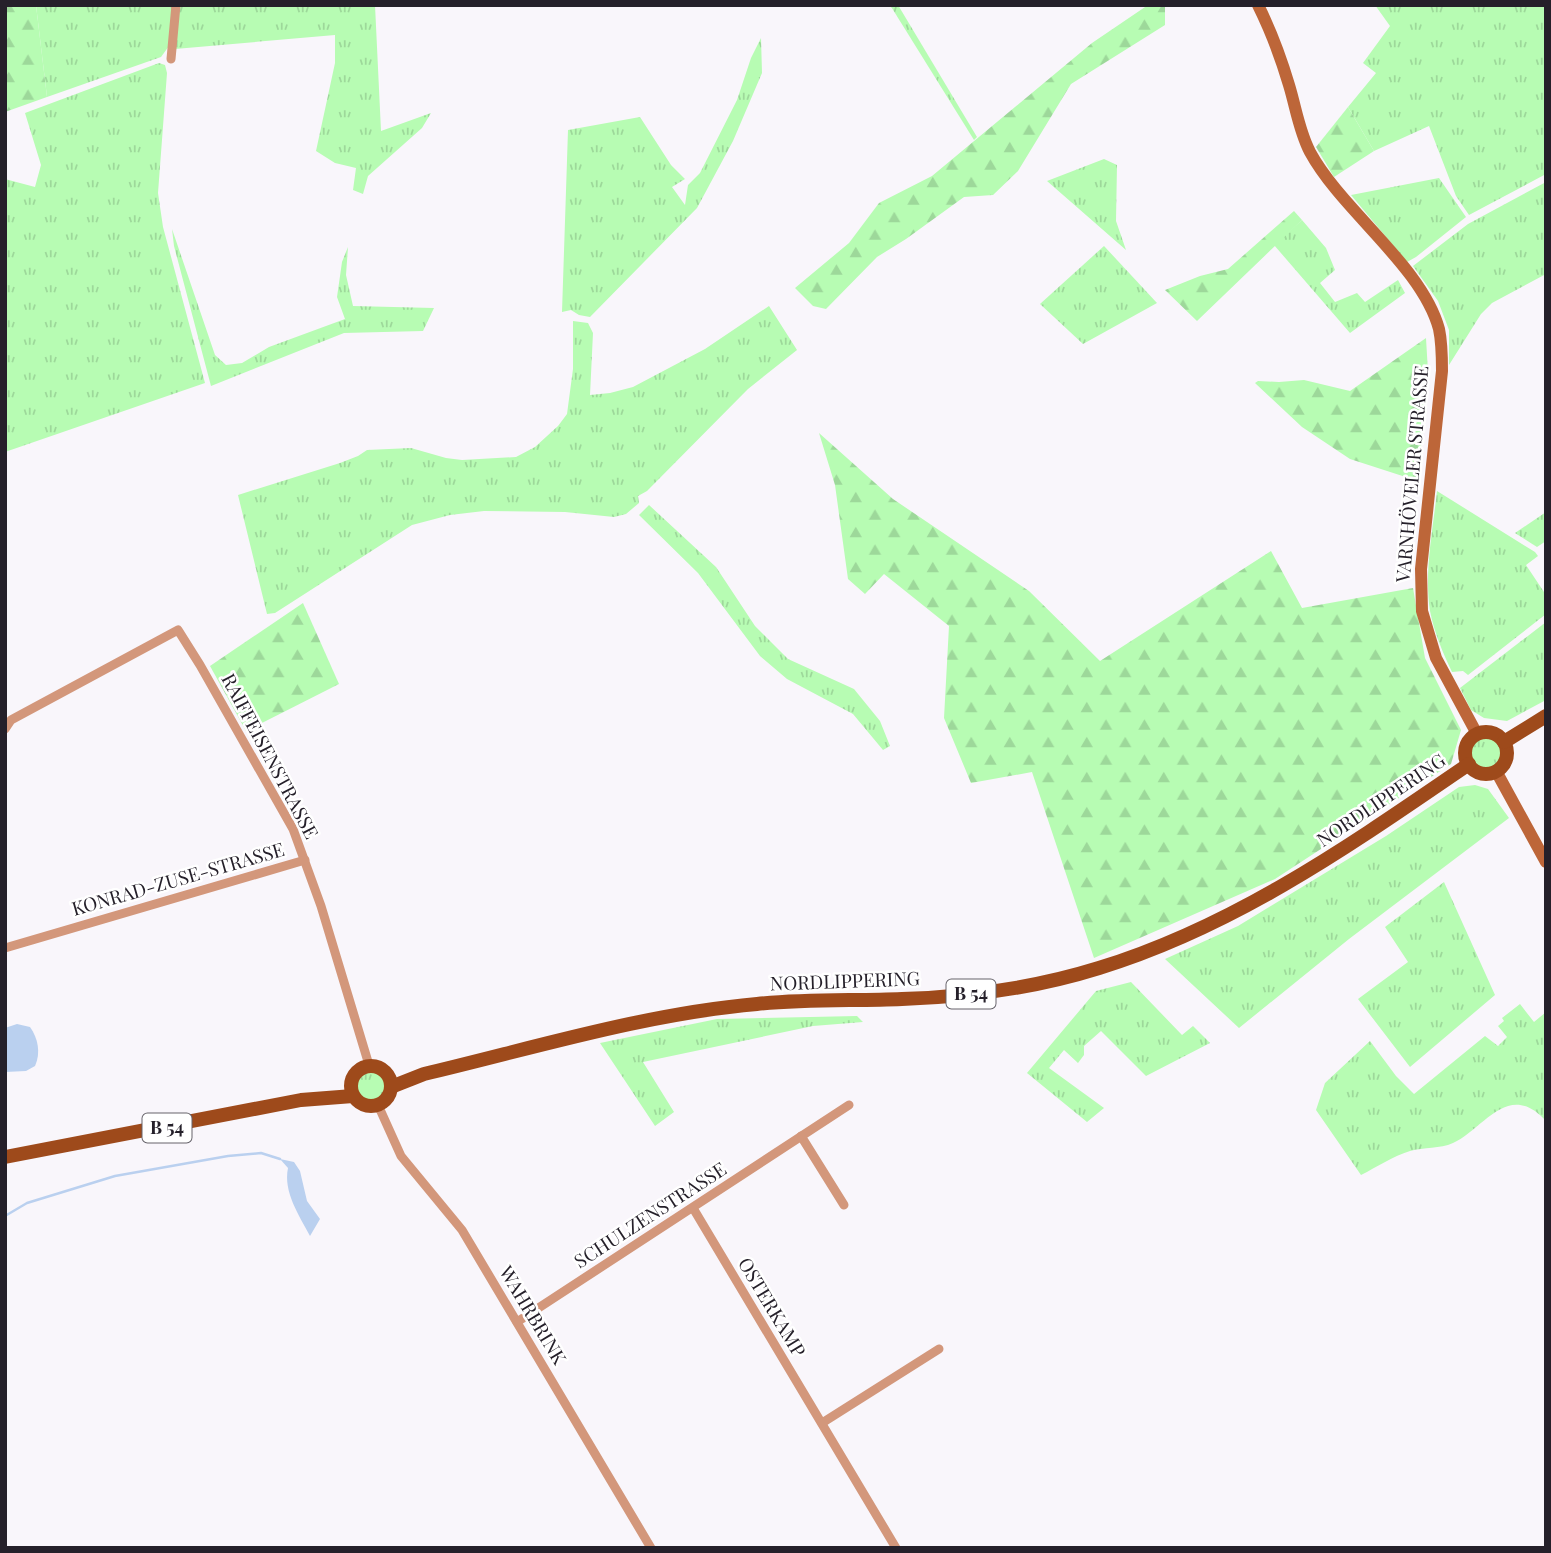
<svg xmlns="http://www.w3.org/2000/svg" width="1551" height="1553" font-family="'Playfair Display',serif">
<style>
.grass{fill:url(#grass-tufts)}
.forest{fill:url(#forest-firs)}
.water{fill:#bad0ef}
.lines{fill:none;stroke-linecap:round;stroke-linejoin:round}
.stream{stroke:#bad0ef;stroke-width:2.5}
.street{stroke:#d3977b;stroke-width:9}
.secondary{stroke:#bd6639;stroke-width:12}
.primary{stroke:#9e4a1b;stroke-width:14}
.labels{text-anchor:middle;stroke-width:5;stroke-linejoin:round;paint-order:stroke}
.shield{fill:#fff;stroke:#66636a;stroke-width:2}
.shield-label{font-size:18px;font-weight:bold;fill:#25202a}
.street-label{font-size:19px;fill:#25202a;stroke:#fff}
</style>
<defs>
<pattern id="grass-tufts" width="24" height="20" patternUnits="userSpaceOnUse" patternTransform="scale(1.75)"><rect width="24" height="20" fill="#b7fcb3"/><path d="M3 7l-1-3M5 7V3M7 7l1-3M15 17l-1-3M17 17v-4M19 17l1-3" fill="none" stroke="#9dd89a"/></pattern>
<pattern id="forest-firs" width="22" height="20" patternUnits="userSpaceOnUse" patternTransform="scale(1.75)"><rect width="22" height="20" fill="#b7fcb3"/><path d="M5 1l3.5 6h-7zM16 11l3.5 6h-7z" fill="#9dd89a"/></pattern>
</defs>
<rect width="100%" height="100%" fill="#f9f6fb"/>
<g class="grass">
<polygon points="36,5 174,5 169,46 161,57 47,97"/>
<polygon points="179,5 375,5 381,131 431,113 422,128 368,176 363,194 353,190 356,168 335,163 316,151 335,63 335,35 175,49"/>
<polygon points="890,5 898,5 977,137 974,140"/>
<polygon points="1375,5 1546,5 1546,174 1469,215 1456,196 1429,126 1374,151 1348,107 1376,73 1363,63 1390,26"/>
<polygon points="761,38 762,73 733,141 697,208 590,317 579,315 571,310 562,312 568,130 640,117 671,165 685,179 672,187 685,205 688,185 700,173 737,100 751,58"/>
<polygon points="159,63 165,65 167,73 158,193 163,227 205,383 5,452 5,179 35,187 41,165 25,113"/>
<polygon points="1104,159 1117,165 1116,221 1126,250 1047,181"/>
<polygon points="1439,178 1466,217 1416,257 1407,262 1351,195"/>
<polygon points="1546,182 1546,274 1492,303 1481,314 1449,365 1449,330 1438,301 1413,266 1468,224"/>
<polygon points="1302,220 1326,248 1335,270 1320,283 1335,302 1357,293 1365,302 1398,280 1405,293 1350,333 1274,245"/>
<polygon points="172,229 215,355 226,365 242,363 269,347 345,319 337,297 342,262 348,247 346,275 353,306 434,308 423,331 344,333 211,386 174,246"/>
<polygon points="1104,246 1157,303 1083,344 1040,304"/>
<polygon points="769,306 797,350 748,389 647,491 638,496 639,503 626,514 614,517 565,512 484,511 450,515 412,525 275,613 267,614 238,495 340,463 358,456 367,450 411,448 446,458 462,460 516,457 535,447 558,426 567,414 573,369 573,321 588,323 593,333 590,395 610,393 633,387 705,349"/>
<path d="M1437,491L1535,552L1538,556L1526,565L1546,595V614L1468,675L1463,671L1452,672C1443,653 1434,632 1430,611C1424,572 1433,529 1437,491Z"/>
<polygon points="649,505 716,567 755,626 788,659 854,689 880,721 890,746 883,750 853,714 787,679 760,656 698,573 639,515"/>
<polygon points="1546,512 1546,541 1537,547 1515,533"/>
<polygon points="1546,622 1546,700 1507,721 1484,718 1471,710 1460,688"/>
<circle cx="1486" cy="753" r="16"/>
<polygon points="1475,785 1488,789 1509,818 1349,939 1239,1028 1165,959 1238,926 1386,836 1459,787"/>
<polygon points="1444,882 1495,995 1410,1067 1358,999 1408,962 1385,927"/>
<polygon points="1131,982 1182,1035 1193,1026 1210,1043 1146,1076 1101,1031 1084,1046 1084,1055 1078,1063 1064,1050 1049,1068 1104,1108 1087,1122 1027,1073 1096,991"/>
<path d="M1520,1004L1534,1022L1546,1012V1121C1508,1079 1483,1130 1453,1143C1440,1149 1424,1147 1410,1151C1393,1156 1377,1167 1361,1175L1316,1110L1325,1083L1370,1041L1396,1076L1414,1094L1485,1036L1498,1046L1507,1037L1498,1026L1504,1021L1502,1018Z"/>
<polygon points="857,1016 863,1022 813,1026 643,1062 674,1112 655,1126 600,1043 717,1019"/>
<circle cx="371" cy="1086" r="16"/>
</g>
<g class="forest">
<polygon points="5,5 36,5 47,97 5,112"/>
<polygon points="1148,5 1165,5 1165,25 1071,84 1018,171 993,195 964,197 906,239 877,257 826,309 813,306 795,288 849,243 879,203 932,176 1092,43"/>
<polygon points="1348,107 1374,151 1334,177 1316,147"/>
<polygon points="1294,211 1302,220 1197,321 1165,290 1200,276 1228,269"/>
<polygon points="1426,338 1428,372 1418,481 1350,459 1302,427 1255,383 1258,381 1279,382 1304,380 1350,391"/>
<polygon points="819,433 893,499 1029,591 1100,661 1271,551 1302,608 1413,588 1425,658 1461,730 1451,764 1275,879 1094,958 1032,772 971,783 944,718 949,626 884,574 865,594 848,579 835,485"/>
<polygon points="303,603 339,684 246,731 210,666"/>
</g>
<g class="water">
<path d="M17,1024L30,1027C38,1038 41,1053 35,1066L26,1071L5,1072V1028Z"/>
<path d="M280,1159L294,1162L300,1171L307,1201L320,1219L310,1236C299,1215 283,1192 288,1168Z"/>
</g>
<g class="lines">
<polyline class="stream" points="5,1216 27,1203 115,1176 228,1156 261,1153 280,1159"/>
<g class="street">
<polyline points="171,59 176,5"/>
<polyline points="5,729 11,720 178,630 200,665 293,829 321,906 369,1065"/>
<polyline points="5,948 305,860"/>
<polyline points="378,1105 401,1156 462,1230 651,1548"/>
<polyline points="801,1136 844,1205"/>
<polyline points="693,1208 896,1548"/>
<polyline points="517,1322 849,1105"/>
<polyline points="822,1423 939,1349"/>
</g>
<g class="secondary">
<path d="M1258,5C1271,31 1281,58 1289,85C1296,108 1299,131 1310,152C1342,211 1422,266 1439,329C1442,343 1442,357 1442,371L1421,569L1422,611L1436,658L1477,734"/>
<polyline points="1496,771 1546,862"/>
</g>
<g class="primary">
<circle cx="1486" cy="753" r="21"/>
<polyline points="1504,742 1546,716"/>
<circle cx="371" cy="1086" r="20"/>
<path d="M391,1087L424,1074C534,1048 644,1014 757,1004C805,999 854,1001 902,999C968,997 1035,988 1099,968C1236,926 1352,844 1469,764"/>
<polyline points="5,1157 301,1100 353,1096"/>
</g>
</g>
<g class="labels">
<g class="shield">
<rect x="946.5" y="979.5" width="49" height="29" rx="5"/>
<rect x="142.5" y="1113.5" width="49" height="29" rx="5"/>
</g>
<g class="shield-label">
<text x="971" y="1000">B 54</text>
<text x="167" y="1134">B 54</text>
</g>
<g class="street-label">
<text transform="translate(1412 474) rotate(-85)" y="7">VARNHÖVELER STRASSE</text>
<text transform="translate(270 756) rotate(62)" y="7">RAIFFEISENSTRASSE</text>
<text transform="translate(1381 800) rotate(-34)" y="7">NORDLIPPERING</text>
<text transform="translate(178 879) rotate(-16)" y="7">KONRAD-ZUSE-STRASSE</text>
<text transform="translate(845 981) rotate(-2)" y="7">NORDLIPPERING</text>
<text transform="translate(650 1215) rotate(-33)" y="7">SCHULZENSTRASSE</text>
<text transform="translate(772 1307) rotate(59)" y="7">OSTERKAMP</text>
<text transform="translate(533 1315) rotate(59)" y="7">WAHRBRINK</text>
</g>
</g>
<rect width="1551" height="1553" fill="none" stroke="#25202a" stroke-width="14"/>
</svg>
